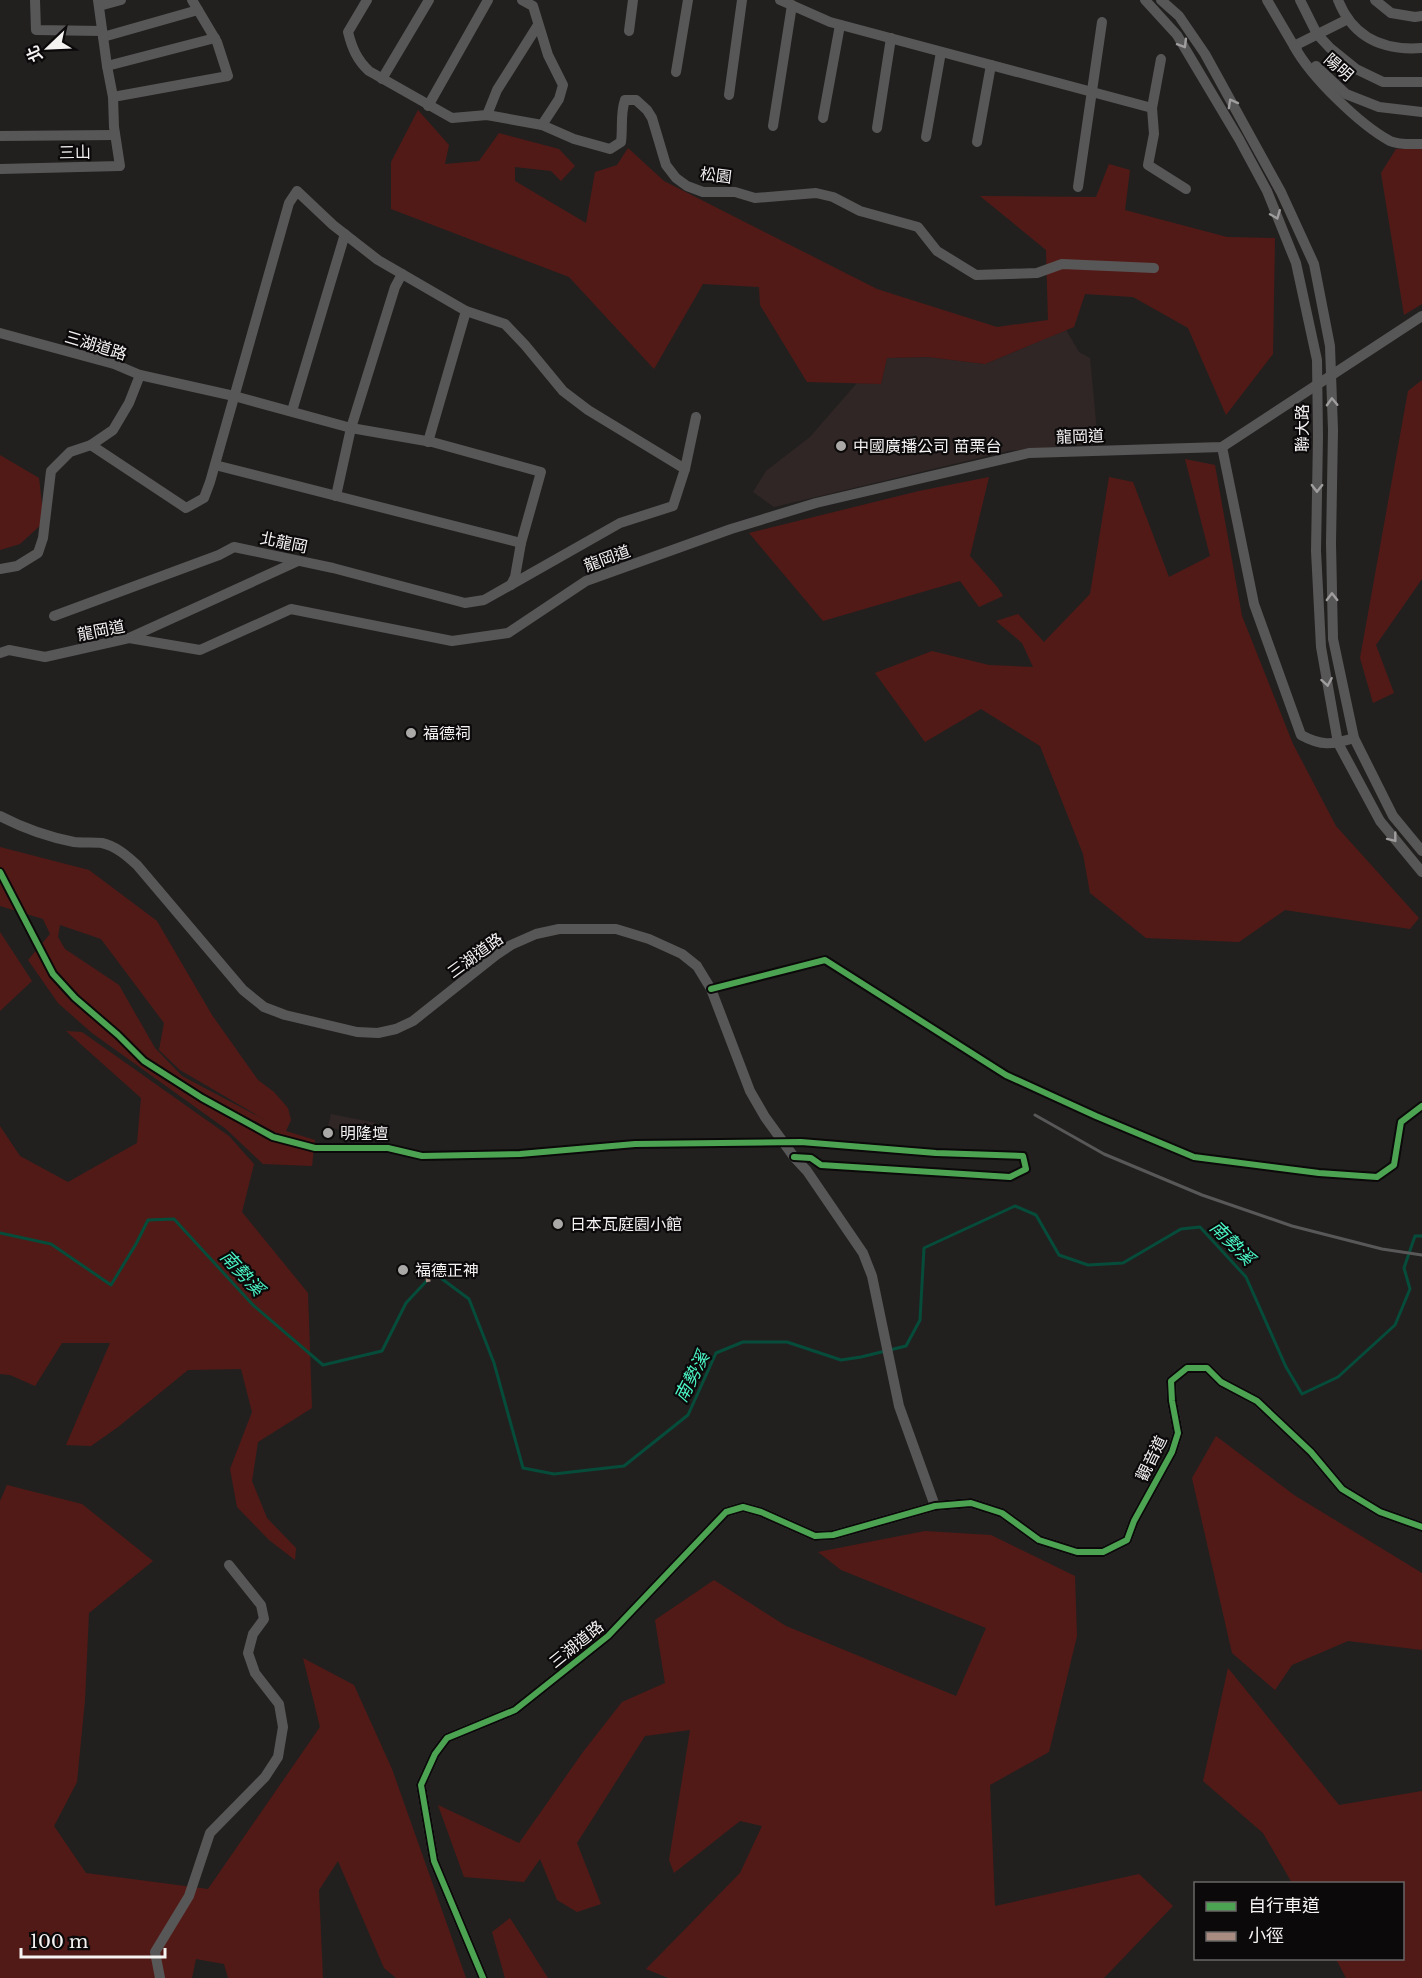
<svg xmlns="http://www.w3.org/2000/svg" width="1422" height="1978" font-family="'Libre Baskerville','Noto Sans TC',serif">
<style>
.built{fill:#302625}
.green{fill:#521a17;fill-rule:evenodd}
.lines{fill:none;stroke-linecap:round;stroke-linejoin:round}
.stream{stroke:#064c3a;stroke-width:3}
.minor{stroke:#585757;stroke-width:10}
.rail{stroke:#595858;stroke-width:3}
.quiet{stroke:#a88b81;stroke-width:4.5;stroke-dasharray:9 4.5;stroke-linecap:butt}
.cycleway-casing{stroke:#0b0909;stroke-width:10}
.cycleway{stroke:#4ca352;stroke-width:6}
.oneway{stroke:#9f9d9d}
.poi-dot{fill:#aba8a8;stroke:#0b0909;stroke-width:2}
.labels{text-anchor:middle;stroke-width:4.5;stroke-linejoin:round;paint-order:stroke}
.street-label{font-size:16px;fill:#f5f2f2;stroke:#0b0909}
.poi-label{font-size:16px;fill:#f5f2f2;stroke:#0b0909;text-anchor:start}
.water-label{font-size:18px;font-style:italic;fill:#4bf8c8;stroke:#0b0909}
</style>
<rect width="100%" height="100%" fill="#22201f"/>
<g class="built">
<polygon points="1066,330 1079,352 1090,358 1098,443 1008,451 774,507 753,492 766,471 810,437 857,383 881,384 887,358 927,357 985,364"/>
<polygon points="331,1114 376,1123 373,1138 328,1127"/>
</g>
<g class="green">
<polygon points="418,110 449,145 445,164 479,161 499,133 559,149 575,166 561,181 551,171 515,167 515,181 586,223 595,172 617,165 628,148 664,181 877,289 997,327 1048,320 1046,250 980,196 1096,197 1109,164 1130,170 1125,210 1227,237 1275,238 1273,354 1226,415 1188,328 1133,297 1085,294 1074,327 985,364 927,357 887,358 881,384 807,382 760,305 759,287 703,284 654,369 569,277 391,209 391,162"/>
<polygon points="1419,148 1422,149 1422,304 1404,315 1381,173 1396,149"/>
<polygon points="1422,380 1422,579 1376,645 1394,693 1373,703 1360,658 1408,391"/>
<polygon points="0,455 39,478 44,522 20,544 0,550"/>
<polygon points="1185,459 1215,465 1242,616 1293,744 1336,826 1419,918 1410,929 1285,910 1239,942 1146,938 1090,893 1083,854 1040,746 981,709 925,742 875,673 932,651 989,665 1033,667 1022,643 996,621 1018,614 1044,642 1090,594 1109,477 1133,482 1169,577 1210,556"/>
<polygon points="989,477 970,556 998,588 1003,596 979,607 960,581 823,621 749,533 919,491"/>
<path d="M0,847L89,870L157,921L212,1015L258,1080L274,1092L288,1108L291,1120L286,1131L315,1140L312,1166L263,1164L226,1129L92,1033L58,1003L28,960L50,934L43,919L0,906ZM60,925L101,939L164,1023L159,1050L180,1070L267,1121L182,1076L155,1048L119,985L65,949L58,937Z"/>
<polygon points="0,932 32,981 0,1011"/>
<polygon points="66,1031 82,1032 229,1136 254,1164 242,1212 308,1293 312,1408 258,1442 252,1481 267,1518 296,1548 295,1560 269,1540 237,1507 230,1469 252,1412 241,1369 188,1370 118,1427 91,1446 66,1445 110,1343 62,1343 35,1386 10,1375 0,1374 0,1126 20,1156 68,1182 137,1143 141,1098"/>
<polygon points="1216,1436 1294,1495 1422,1573 1422,1650 1348,1641 1292,1665 1275,1690 1232,1653 1192,1478"/>
<polygon points="7,1485 82,1504 153,1561 89,1613 85,1700 77,1782 54,1826 86,1873 208,1889 320,1727 303,1658 354,1685 392,1769 466,1978 396,1978 384,1968 338,1861 319,1890 323,1978 228,1978 224,1964 196,1959 192,1978 0,1978 0,1501"/>
<polygon points="925,1531 991,1535 1075,1576 1077,1636 1049,1752 990,1785 995,1906 1139,1874 1173,1906 1104,1978 668,1978 646,1969 740,1873 762,1826 740,1821 674,1873 669,1860 690,1730 645,1736 577,1843 601,1904 577,1912 557,1900 540,1859 524,1882 464,1877 438,1805 519,1843 583,1752 622,1702 665,1683 655,1620 714,1580 786,1626 956,1696 986,1628 841,1570 818,1552"/>
<polygon points="1228,1668 1339,1805 1422,1791 1422,1978 1346,1978 1336,1959 1402,1958 1402,1884 1292,1883 1263,1833 1203,1781"/>
<polygon points="510,1918 548,1978 505,1978 492,1932"/>
</g>
<g class="lines">
<polyline class="stream" points="0,1233 51,1244 111,1285 136,1244 148,1220 174,1219 253,1305 323,1365 382,1351 406,1303 434,1273 469,1299 494,1363 523,1468 554,1474 624,1466 688,1415 716,1353 743,1342 787,1342 841,1360 861,1357 906,1346 920,1320 924,1248 1015,1206 1036,1215 1059,1255 1088,1265 1123,1263 1181,1229 1200,1227 1246,1277 1286,1367 1302,1394 1338,1377 1395,1325 1410,1289 1404,1268 1415,1236 1422,1236"/>
<g class="minor">
<polyline points="35,0 36,30 102,31"/>
<path d="M367,0L348,32C352,48 357,60 369,71L452,118L487,115L542,125L574,139L610,149L621,142C623,128 620,114 625,100H636L647,110L652,118L666,165L676,178L687,186L703,192H735L755,198L816,193L833,197L860,211L918,227L937,251L976,275L1037,273L1062,264L1154,268"/>
<polyline points="522,0 533,6 548,55 563,85 559,99 542,125"/>
<polyline points="780,0 830,22 1152,108"/>
<polyline points="1145,0 1177,35 1239,139 1267,191 1296,263 1317,360 1318,437 1316,551 1321,647 1338,743 1380,821 1422,872"/>
<polyline points="1161,0 1179,16 1205,54 1281,192 1314,264 1330,346 1333,430 1331,543 1333,639 1354,738 1393,816 1422,851"/>
<polyline points="1267,0 1294,46 1297,50"/>
<polyline points="1300,0 1317,34 1330,48 1356,69 1383,82 1422,82"/>
<path d="M1338,0C1353,38 1383,51 1422,48"/>
<polyline points="1375,0 1391,13 1415,17 1422,16"/>
<polyline points="99,6 121,0"/>
<path d="M1348,19L1294,46C1311,77 1359,124 1390,141C1398,145 1413,144 1422,144"/>
<polyline points="629,31 633,0"/>
<polyline points="103,37 198,10"/>
<polyline points="1161,59 1152,108 1154,134 1148,165 1186,189"/>
<polyline points="107,66 215,38"/>
<polyline points="1316,66 1346,94 1379,107 1422,112"/>
<polyline points="676,72 688,0"/>
<polyline points="382,79 429,0"/>
<polyline points="729,95 742,0"/>
<polyline points="113,97 228,76 217,42 192,0"/>
<polyline points="428,106 488,0"/>
<polyline points="487,115 497,90 538,25"/>
<polyline points="823,118 840,25"/>
<polyline points="773,126 792,5"/>
<polyline points="877,128 891,38"/>
<polyline points="0,136 115,135"/>
<polyline points="926,137 941,52"/>
<polyline points="977,142 991,65"/>
<polyline points="0,169 120,166 114,127 113,97 107,66 98,0"/>
<polyline points="1078,187 1102,22"/>
<polyline points="0,333 114,364 140,375 234,396 351,428 432,442 541,472 521,543 515,577 511,585"/>
<polyline points="292,411 345,234"/>
<polyline points="428,442 466,311"/>
<polyline points="91,445 186,508 204,498 210,482 289,203 297,191 333,225 378,260 466,311 505,324 525,345 563,391 588,410 685,469"/>
<path d="M1222,447L1254,604L1301,735C1321,746 1332,745 1354,738"/>
<polyline points="215,465 521,543"/>
<polyline points="336,496 351,428 395,287 402,274"/>
<polyline points="0,569 17,566 38,553 43,538 51,471 70,452 91,445 113,430 129,403 140,375"/>
<polyline points="54,616 219,555 234,547 333,568 465,603 484,600 620,523 673,506 685,469 696,417"/>
<polyline points="129,638 298,561"/>
<polyline points="0,653 9,650 45,657 129,638 200,650 291,609 452,641 508,633 586,581 731,529 816,503 1029,453 1222,447 1422,316"/>
<path d="M0,816C23,828 49,837 74,842C83,843 93,842 102,843C116,846 127,856 137,865L243,990L264,1007L285,1015L357,1032L378,1033L396,1029L413,1021L496,955L511,945L536,934L559,929H616L649,939L682,954L697,966L711,989L750,1091L765,1117L794,1157L807,1171L863,1253L872,1276L899,1406L935,1506"/>
<polyline points="160,1978 155,1952 189,1896 210,1833 265,1777 278,1757 283,1727 279,1704 255,1673 248,1653 253,1634 264,1619 261,1605 229,1565"/>
<polyline points="483,1978 434,1861 421,1785 435,1754 447,1738 515,1710 608,1636 726,1512 743,1507 761,1512 815,1536 833,1535 935,1506 971,1503 1002,1513 1039,1540 1077,1552 1103,1552 1127,1540 1134,1521 1172,1452 1178,1433 1172,1401 1171,1381 1187,1368 1207,1368 1221,1382 1257,1401 1311,1452 1342,1489 1380,1512 1422,1527"/>
</g>
<polyline class="rail" points="1035,1115 1104,1154 1202,1195 1292,1226 1382,1249 1422,1255"/>
<polyline class="quiet" points="427,1273 429,1286"/>
<defs>
<g id="cycleway">
<polyline points="0,872 53,974 75,998 118,1035 144,1061 202,1098 273,1137 315,1148 388,1148 422,1156 520,1154 635,1144 801,1142 936,1153 1023,1156 1026,1169 1010,1177 821,1165 811,1158 794,1157"/>
<polyline points="711,989 825,960 1006,1075 1096,1116 1194,1157 1319,1173 1377,1177 1394,1165 1401,1122 1422,1106"/>
<polyline points="483,1978 434,1861 421,1785 435,1754 447,1738 515,1710 608,1636 726,1512 743,1507 761,1512 815,1536 833,1535 935,1506 971,1503 1002,1513 1039,1540 1077,1552 1103,1552 1127,1540 1134,1521 1172,1452 1178,1433 1172,1401 1171,1381 1187,1368 1207,1368 1221,1382 1257,1401 1311,1452 1342,1489 1380,1512 1422,1527"/>
</g>
</defs>
<use href="#cycleway" class="cycleway-casing"/>
<use href="#cycleway" class="cycleway"/>
</g>
<defs><path id="oneway-chevron" d="M-2-3.5L2.5 0L-2 3.5" fill="none" stroke-width="1.6" stroke-linecap="round" stroke-linejoin="round" transform="scale(1.5)"/></defs>
<g class="oneway">
<use href="#oneway-chevron" transform="translate(1183 44) rotate(59)"/>
<use href="#oneway-chevron" transform="translate(1232 103) rotate(-119)"/>
<use href="#oneway-chevron" transform="translate(1276 215) rotate(68)"/>
<use href="#oneway-chevron" transform="translate(1332 402) rotate(-92)"/>
<use href="#oneway-chevron" transform="translate(1317 488) rotate(91)"/>
<use href="#oneway-chevron" transform="translate(1332 597) rotate(-91)"/>
<use href="#oneway-chevron" transform="translate(1327 682) rotate(80)"/>
<use href="#oneway-chevron" transform="translate(1393 838) rotate(52)"/>
</g>
<g class="poi-dot">
<circle cx="841" cy="446" r="6"/>
<circle cx="411" cy="733" r="6"/>
<circle cx="328" cy="1133" r="6"/>
<circle cx="558" cy="1224" r="6"/>
<circle cx="403" cy="1270" r="6"/>
</g>
<g class="labels">
<g class="street-label">
<text transform="translate(1339 67) rotate(41)" y="6">陽明</text>
<text transform="translate(75 152) rotate(-1)" y="6">三山</text>
<text transform="translate(716 175) rotate(7)" y="6">松園</text>
<text transform="translate(96 345) rotate(17)" y="6">三湖道路</text>
<text transform="translate(1302 428) rotate(-90)" y="6">聯大路</text>
<text transform="translate(1080 436) rotate(-2)" y="6">龍岡道</text>
<text transform="translate(284 542) rotate(12)" y="6">北龍岡</text>
<text transform="translate(607 558) rotate(-20)" y="6">龍岡道</text>
<text transform="translate(101 630) rotate(-11)" y="6">龍岡道</text>
<text transform="translate(475 955) rotate(-36)" y="6">三湖道路</text>
<text transform="translate(1151 1458) rotate(-64)" y="6">觀音道</text>
<text transform="translate(576 1644) rotate(-39)" y="6">三湖道路</text>
</g>
<g class="poi-label">
<text x="853" y="452">中國廣播公司 苗栗台</text>
<text x="423" y="739">福德祠</text>
<text x="340" y="1139">明隆壇</text>
<text x="570" y="1230">日本瓦庭園小館</text>
<text x="415" y="1276">福德正神</text>
</g>
<g class="water-label">
<text transform="translate(1232 1243) rotate(45)" y="6">南勢溪</text>
<text transform="translate(242 1273) rotate(47)" y="6">南勢溪</text>
<text transform="translate(692 1377) rotate(-63)" y="6">南勢溪</text>
</g>
</g>
<rect x="1194" y="1882" width="210" height="78" fill="#0b0909" stroke="#696666" stroke-width="1.5"/>
<rect x="1206" y="1902" width="30" height="9" fill="#4ca352" stroke="#696666" stroke-width="1.5"/>
<text x="1248" y="1912" font-size="18" fill="#f5f2f2">自行車道</text>
<rect x="1206" y="1932" width="30" height="9" fill="#a88b81" stroke="#696666" stroke-width="1.5"/>
<text x="1248" y="1942" font-size="18" fill="#f5f2f2">小徑</text>
<g transform="translate(48 48) rotate(247)" stroke="#0b0909" stroke-width="4.5" paint-order="stroke">
<path d="M0-4.5L10 22L0 15L-10 22Z" fill="#f5f2f2"/>
<text y="-9" font-size="16" font-weight="bold" text-anchor="middle" fill="#f5f2f2">北</text>
</g>
<path d="M21 1948v9h144v-9" fill="none" stroke="#f5f2f2" stroke-width="3"/>
<text x="30" y="1948" font-size="18" fill="#f5f2f2" stroke="#0b0909" stroke-width="4.5" paint-order="stroke">100 m</text>
</svg>
